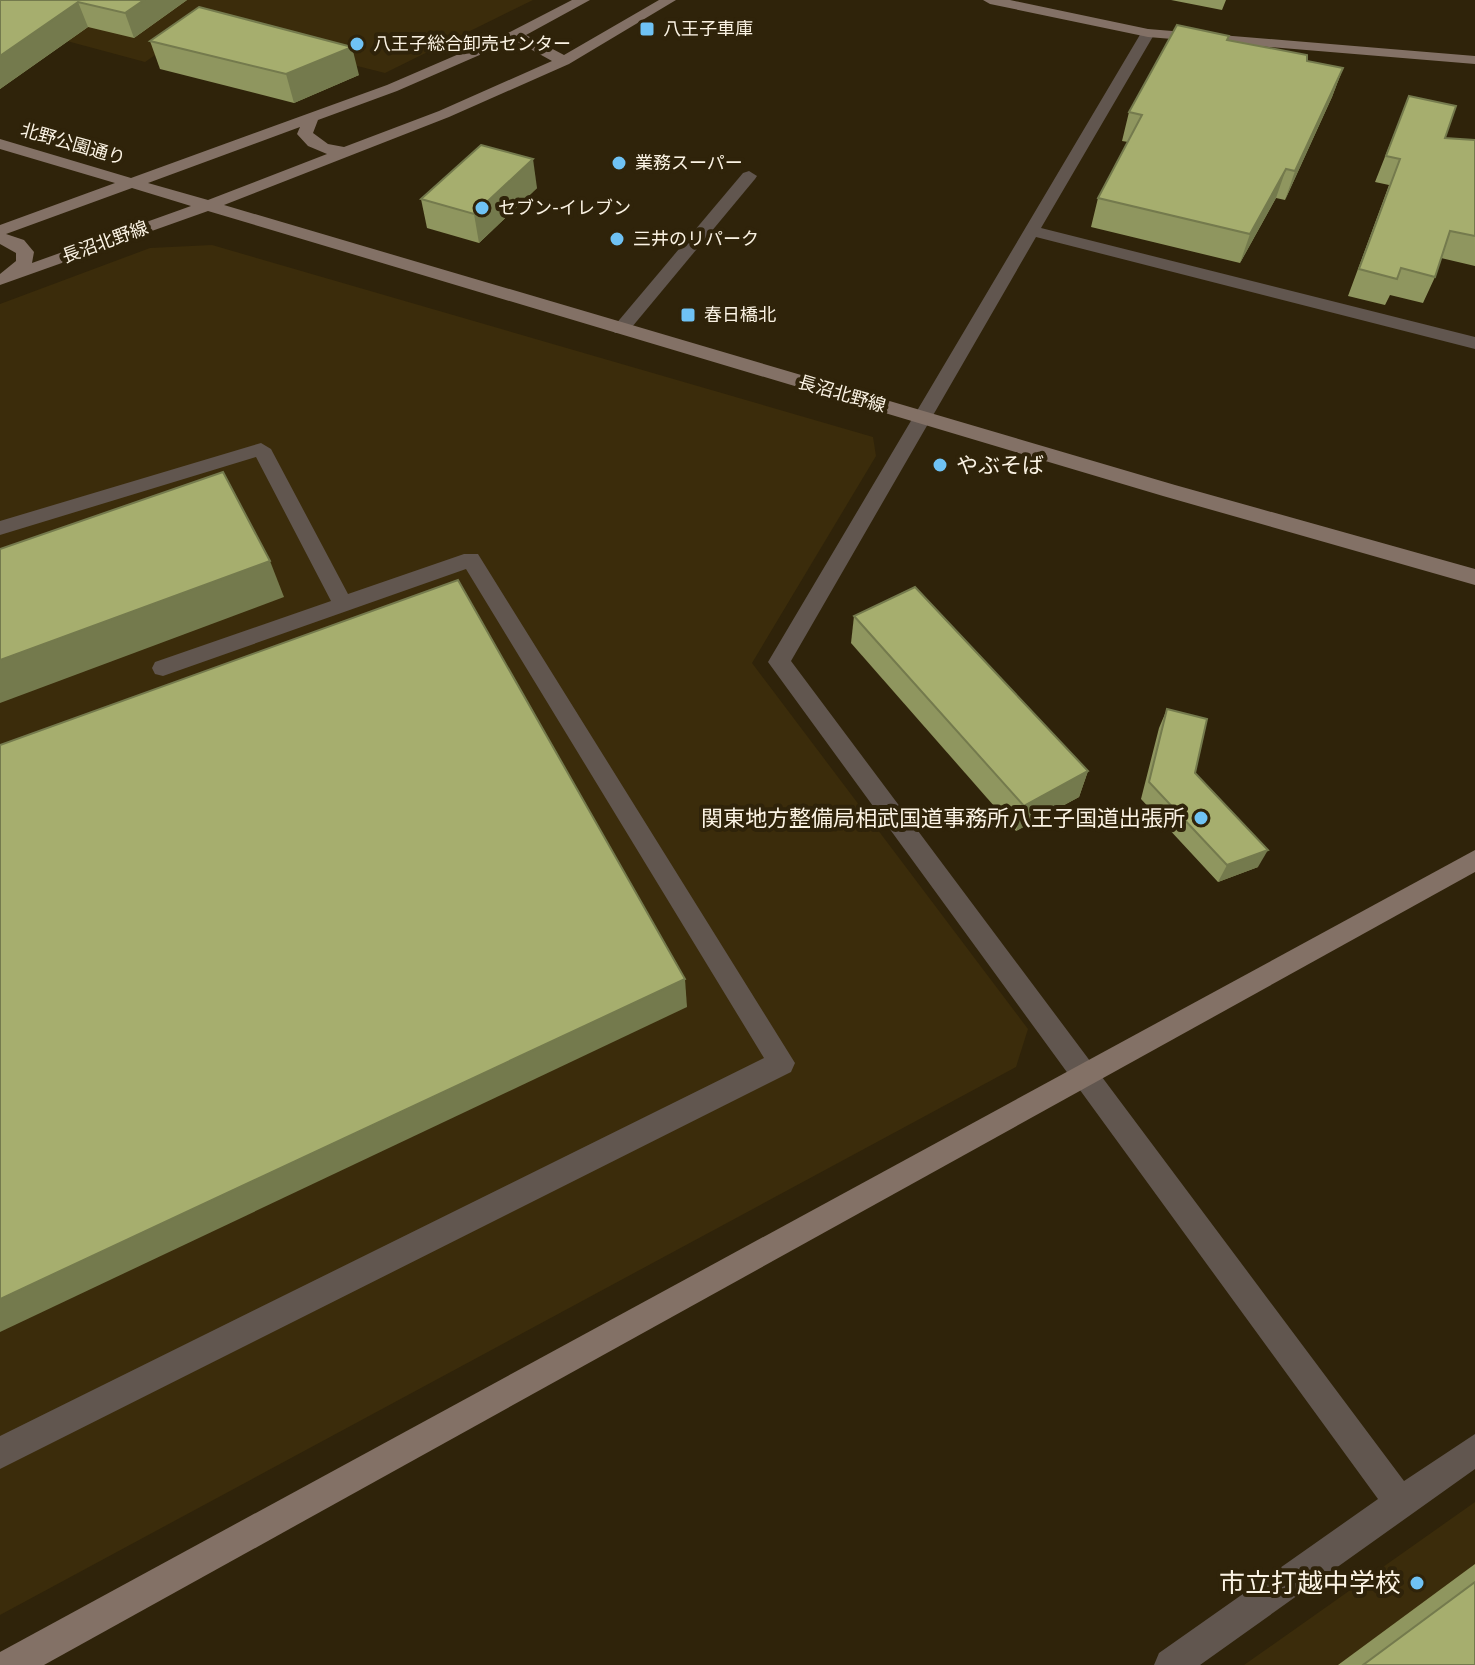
<svg xmlns="http://www.w3.org/2000/svg" width="1475" height="1665" font-family="'IBM Plex Serif','Noto Sans JP',serif">
<style>
.built{fill:#3b2c0b}
.lines{fill:none;stroke-linecap:round;stroke-linejoin:round}
.lane{fill:#61564f;fill-rule:evenodd}
.street{fill:#61564f;fill-rule:evenodd}
.secondary{fill:#837166;fill-rule:evenodd}
.wall{fill:#8f965f}
.shaded-wall{fill:#747a4d}
.building{fill:#a6ae6e;stroke:#747a4d;stroke-width:2}
.poi-dot{fill:#6fc2f4;stroke:#2f230a;stroke-width:3}
.labels{text-anchor:middle;stroke-width:8;stroke-linejoin:round;paint-order:stroke}
.far-poi-label{font-size:18px;fill:#fbf3e4;stroke:#2f230a;text-anchor:start}
.far-street-label{font-size:18px;fill:#fbf3e4;stroke:#2f230a}
.poi-label{font-size:22px;fill:#fbf3e4;stroke:#2f230a;text-anchor:start}
.near-poi-label{font-size:26px;fill:#fbf3e4;stroke:#2f230a;text-anchor:end}
</style>
<rect width="100%" height="100%" fill="#2f230a"/>
<g class="built">
<polygon points="8,0 533,0 385,73 198,26 145,62 0,23"/>
<polygon points="212,245 873,437 876,456 752,663 1028,1029 1016,1067 0,1615 0,304 150,248"/>
<polygon points="1475,1502 1475,1665 1244,1665"/>
</g>
<g class="lines">
<polygon class="lane" points="261,443 271,449 348,594 464,554 478,554 795,1063 791,1072 0,1469 0,1436 764,1058 466,569 163,676 155,674 152,668 155,662 331,601 256,457 0,535 0,521"/>
<g class="street">
<polygon points="1148,29 1155,33 1041,228 1475,337 1475,349 1036,237 791,661 1404,1481 1475,1434 1475,1469 1200,1665 1154,1665 1159,1653 1378,1499 768,662 1141,33"/>
<polygon points="749,171 757,176 755,179 627,333 615,333 612,329 615,325 743,173"/>
</g>
<g class="secondary">
<path d="M572,0H590L526,35L564,55L659,0H676L569,64L449,117L224,205L1175,485L1475,569V585L1163,496L208,211L0,285V274L16,261V253L0,244V225L115,183L0,149V139L131,178L387,85L510,32ZM514,40L552,61L439,111L344,147L328,144L313,133L318,120L397,91ZM300,127L297,134L308,146L327,154L208,200L148,183ZM132,188L191,206L32,263L34,252L24,240L6,234Z"/>
<polygon points="983,0 1010,0 1148,29 1475,56 1475,64 1148,37 990,4"/>
<polygon points="1475,850 1475,872 44,1665 0,1665 0,1652"/>
</g>
</g>
<g class="wall">
<polygon points="0,0 187,0 134,38 88,27 0,89"/>
<polygon points="1171,0 1226,0 1222,10"/>
<polygon points="1228,40 1307,61 1343,68 1332,97 1285,200 1276,198 1240,263 1091,227 1098,198 1128,142 1122,141 1129,112"/>
<polygon points="150,41 359,75 294,103 160,69"/>
<polygon points="1409,96 1445,138 1475,140 1475,266 1441,258 1435,277 1423,303 1390,295 1385,305 1348,296 1389,185 1375,182"/>
<polygon points="537,188 479,243 427,228 421,199"/>
<polygon points="854,616 1088,771 1079,797 1016,831 851,643"/>
<polygon points="1167,709 1195,773 1258,867 1218,882 1141,799 1159,728"/>
<polygon points="1475,1564 1475,1665 1338,1665"/>
</g>
<g class="shaded-wall">
<polygon points="144,0 187,0 134,38 125,13"/>
<polygon points="78,2 88,27 0,89 0,56"/>
<polygon points="352,47 359,75 294,103 286,74"/>
<polygon points="1343,68 1332,97 1285,200 1295,171"/>
<polygon points="533,159 537,188 479,243 474,214"/>
<polygon points="1286,169 1276,198 1240,263 1250,234"/>
<polygon points="270,561 284,597 0,703 0,660"/>
<polygon points="1088,771 1079,797 1016,831 1024,806"/>
<polygon points="1268,850 1258,867 1218,882 1227,865"/>
<polygon points="685,979 687,1007 0,1332 0,1299"/>
</g>
<g class="building">
<polygon points="0,0 144,0 125,13 78,2 0,56"/>
<polygon points="199,7 352,47 286,74 150,41"/>
<polygon points="1177,25 1229,36 1227,40 1307,55 1307,61 1343,68 1295,171 1286,169 1250,234 1098,198 1142,115 1129,112"/>
<polygon points="1409,96 1456,106 1445,138 1475,140 1475,236 1450,231 1435,277 1401,268 1397,279 1359,269 1400,159 1386,156"/>
<polygon points="481,145 533,159 474,214 421,199"/>
<polygon points="223,472 270,561 0,660 0,549"/>
<polygon points="458,580 685,979 0,1299 0,745"/>
<polygon points="915,587 1088,771 1024,806 854,616"/>
<polygon points="1167,709 1207,719 1195,773 1268,850 1227,865 1149,782"/>
<polygon points="1475,1582 1475,1665 1363,1665"/>
</g>
<g class="poi-dot">
<rect x="639" y="21" width="16" height="16" rx="4"/>
<circle cx="357" cy="44" r="8"/>
<circle cx="619" cy="163" r="8"/>
<circle cx="482" cy="208" r="8"/>
<circle cx="617" cy="239" r="8"/>
<rect x="680" y="307" width="16" height="16" rx="4"/>
<circle cx="940" cy="465" r="8"/>
<circle cx="1201" cy="818" r="8"/>
<circle cx="1417" cy="1583" r="8"/>
</g>
<g class="labels">
<g class="far-poi-label">
<text x="663" y="35">八王子車庫</text>
<text x="373" y="50">八王子総合卸売センター</text>
<text x="635" y="169">業務スーパー</text>
<text x="498" y="214">セブン-イレブン</text>
<text x="633" y="245">三井のリパーク</text>
<text x="704" y="321">春日橋北</text>
</g>
<g class="far-street-label">
<text transform="translate(73 144) rotate(16)" y="6">北野公園通り</text>
<text transform="translate(105 242) rotate(-20)" y="6">長沼北野線</text>
<text transform="translate(842 394) rotate(16)" y="6">長沼北野線</text>
</g>
<g class="poi-label">
<text x="956" y="473">やぶそば</text>
<text x="1185" y="826" text-anchor="end">関東地方整備局相武国道事務所八王子国道出張所</text>
</g>
<g class="near-poi-label">
<text x="1401" y="1592">市立打越中学校</text>
</g>
</g>
</svg>
